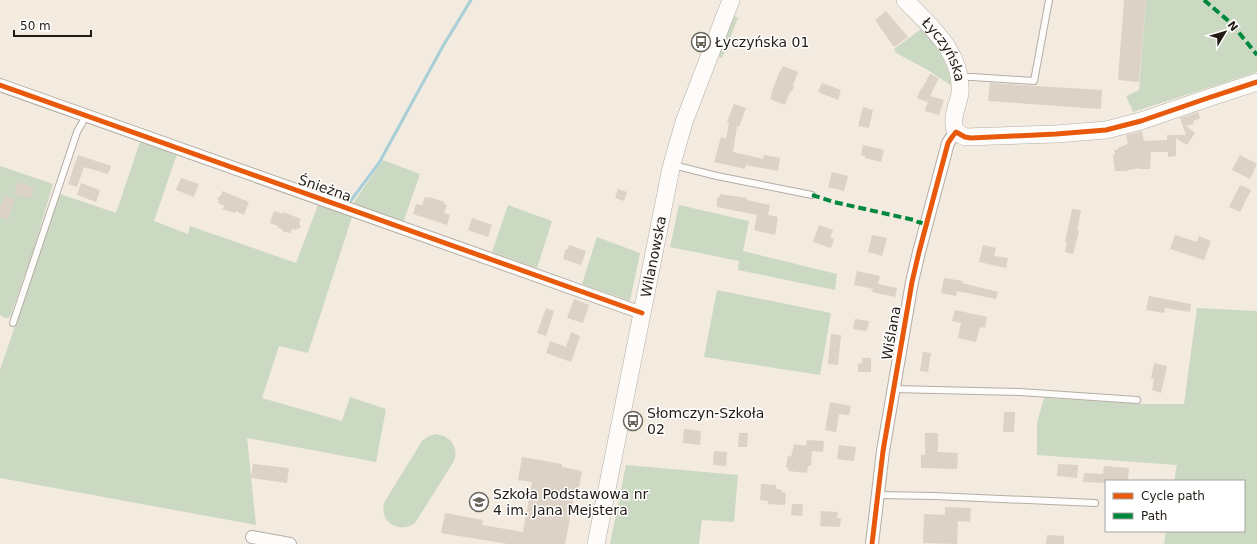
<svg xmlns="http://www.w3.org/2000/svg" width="1257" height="544" font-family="'DejaVu Sans',sans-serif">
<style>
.green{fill:#cbd9c2}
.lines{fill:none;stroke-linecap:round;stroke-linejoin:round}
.stream{stroke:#a8ced8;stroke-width:3}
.building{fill:#dcd2c6}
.lane-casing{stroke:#b3ada4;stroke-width:8}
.street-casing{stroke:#b3ada4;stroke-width:14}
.secondary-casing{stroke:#b3ada4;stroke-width:18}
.lane{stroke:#fdfcfa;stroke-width:6}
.street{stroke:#fdfcfa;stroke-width:12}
.secondary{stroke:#fdfcfa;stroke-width:17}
.quiet{stroke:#00873e;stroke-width:4;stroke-dasharray:8 4;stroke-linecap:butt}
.cycleway-casing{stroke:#fff;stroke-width:8}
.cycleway{stroke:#e8590c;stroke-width:5}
.labels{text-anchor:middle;stroke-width:3;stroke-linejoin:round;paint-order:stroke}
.poi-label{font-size:14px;fill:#211b14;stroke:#fff;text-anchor:start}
.street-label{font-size:14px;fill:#211b14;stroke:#fff}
</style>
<rect width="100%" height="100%" fill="#f3ebdf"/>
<g class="green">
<polygon points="1146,0 1257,0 1257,72 1133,112 1126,96 1139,90"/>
<polygon points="731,15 738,18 722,58 715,55"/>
<path d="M921,29C938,43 948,65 953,87L928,70L896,53L894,49Z"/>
<polygon points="140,142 177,154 154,221 188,234 190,226 296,263 318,205 352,217 308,353 279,346 262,398 342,421 350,397 386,409 376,462 247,438 256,525 0,478 0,370 60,194 116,213"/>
<polygon points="383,160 420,174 403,223 352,205"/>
<polygon points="0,166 53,184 33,252 10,317 6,318 0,315"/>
<polygon points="508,205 552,221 537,268 492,252"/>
<polygon points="679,205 749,221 743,251 837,274 835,290 738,270 739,261 670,247"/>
<polygon points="597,237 640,253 630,301 582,284"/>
<polygon points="717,290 831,313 820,375 704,357"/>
<polygon points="1197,308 1257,311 1257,544 1164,544 1166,531 1244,531 1244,481 1174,481 1177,465 1037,455 1037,423 1044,398 1144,404 1184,404"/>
<path d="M436,434C451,436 459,448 454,461L415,523C399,535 377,521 385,501L422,441L429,436Z"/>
<polygon points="626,465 738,475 734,522 702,520 699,544 610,544"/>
</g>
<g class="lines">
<polyline class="stream" points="349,203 379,163 443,46 471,0"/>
</g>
<g class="building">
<polygon points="1124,0 1146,0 1139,82 1118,80"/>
<polygon points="886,11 908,37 894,47 875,20"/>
<polygon points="783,66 798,72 793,85 794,87 792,91 790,92 785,105 770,99 772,94 771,94 780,70 781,71"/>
<polygon points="930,74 939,78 930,96 944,100 939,115 925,111 929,97 927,102 917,98 921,88 922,89"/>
<polygon points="822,83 841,90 838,100 818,92"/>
<polygon points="990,83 1102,90 1101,109 988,101"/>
<polygon points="734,104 746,108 739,127 737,126 733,152 763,159 764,155 780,158 778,171 746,165 745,169 714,162 721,137 726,139 729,123 727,122"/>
<polygon points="863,107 873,110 869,128 858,126"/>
<polygon points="1198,112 1200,118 1193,121 1194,124 1186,126 1195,133 1187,145 1176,138 1176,156 1168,157 1168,152 1151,152 1150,169 1139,169 1138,168 1126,171 1115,171 1113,156 1115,154 1114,150 1118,150 1118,148 1128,144 1126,135 1142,131 1144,141 1167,140 1167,135 1186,135 1180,118"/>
<polygon points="863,145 884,150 881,162 865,158 865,156 861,155"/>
<polygon points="78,155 111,166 108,174 84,167 77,187 68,184"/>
<polygon points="1240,155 1257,164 1250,179 1232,170"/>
<polygon points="832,172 848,176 844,191 828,187"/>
<polygon points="181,178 199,184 194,197 176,190"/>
<polygon points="18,182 34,188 30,199 14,194"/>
<polygon points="81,183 100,190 96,202 77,195"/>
<polygon points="1240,185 1251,190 1240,212 1229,207"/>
<polygon points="618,189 627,192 624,201 615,198"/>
<polygon points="222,191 249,202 244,215 236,211 235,213 222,209 225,206 218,203 219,201 217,198 221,196"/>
<polygon points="720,194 747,198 747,200 770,205 768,215 778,217 775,235 754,230 757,215 717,207 717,198 719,197"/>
<polygon points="4,196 15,200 8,220 0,217 0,207"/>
<polygon points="425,197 428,198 429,197 444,202 444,204 447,205 444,213 450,215 447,225 413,214 416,204 422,205"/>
<polygon points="1072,209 1081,210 1077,231 1079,231 1073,254 1065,252 1067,242 1065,242"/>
<polygon points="274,211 283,214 283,212 301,219 299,223 301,227 295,230 292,229 291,232 289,233 282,231 282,229 278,228 278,226 270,223"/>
<polygon points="472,218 492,225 488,237 468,230"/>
<polygon points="819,225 833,230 830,238 834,239 831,248 813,242"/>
<polygon points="872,235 887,238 882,256 868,252"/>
<polygon points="1175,235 1197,242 1199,236 1211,241 1204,260 1170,249"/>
<polygon points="569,245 586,251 581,265 563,259 566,249 568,249"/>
<polygon points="983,245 996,248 994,256 1008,258 1006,268 979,262"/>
<polygon points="857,271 880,276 878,284 897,288 895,297 872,292 873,289 854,285"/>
<polygon points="944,278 963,281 962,283 998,292 996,299 957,291 956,296 941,293"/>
<polygon points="1149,296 1191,304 1190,312 1165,308 1164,313 1146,310"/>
<polygon points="574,299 589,305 583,323 567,318"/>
<polygon points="546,308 554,311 546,336 537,333"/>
<polygon points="955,310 987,317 985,328 980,327 976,342 958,338 961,323 952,321"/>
<polygon points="855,319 869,321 867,331 853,329"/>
<polygon points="571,332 580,336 571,362 546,353 550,341 566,347"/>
<polygon points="831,334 841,335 838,365 828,364"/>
<polygon points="923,352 931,353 928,372 920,371"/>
<polygon points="862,358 871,358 871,372 858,372 858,364 862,363"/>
<polygon points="1154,363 1167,366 1161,393 1152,390 1154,379 1151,378"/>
<polygon points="830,402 851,406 849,415 839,414 836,432 825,430"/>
<polygon points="1004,412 1015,412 1014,432 1003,432"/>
<polygon points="684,429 701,431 700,445 683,443"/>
<polygon points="739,433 748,433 747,447 738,447"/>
<polygon points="925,433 938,433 938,452 958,453 957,469 921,468 921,455 925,455"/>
<polygon points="807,440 824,441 823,452 812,451 811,466 808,466 807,473 788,471 788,468 786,467 788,456 791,457 794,444 806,446"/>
<polygon points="839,445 856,447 854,461 837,459"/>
<polygon points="714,451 727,452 726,466 713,465"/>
<polygon points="522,457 562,464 562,467 582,471 578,492 575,491 565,544 508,544 441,533 445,513 483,520 482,525 523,532 532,482 518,480"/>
<polygon points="253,464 289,468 287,483 251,478"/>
<polygon points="1058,464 1078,465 1077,478 1057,476"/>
<polygon points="1104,466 1129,468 1128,481 1106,481 1106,483 1083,482 1084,473 1103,474"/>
<polygon points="761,484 776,485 776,489 782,490 782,492 786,493 785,505 768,504 768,501 760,500"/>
<polygon points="792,504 803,504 802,516 791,515"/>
<polygon points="945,507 971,508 970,522 958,521 957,544 923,543 924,514 945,515"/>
<polygon points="821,511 838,512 837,518 841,518 840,527 820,526"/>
<polygon points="1047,535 1064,536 1064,544 1046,544"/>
</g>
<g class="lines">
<defs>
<g id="lane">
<polyline points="960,77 972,77 1034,81 1049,0"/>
<polyline points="673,165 717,176 812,195"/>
<polyline points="13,323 77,132 86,116"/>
<polyline points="893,389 1020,392 1137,400"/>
<polyline points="878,495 934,496 1095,503"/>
</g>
<g id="street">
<polyline points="0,85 642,313"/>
<polyline points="252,537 290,544"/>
<polyline points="872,544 883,451 912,282 919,252 948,143 952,137 956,132"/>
</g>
<g id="secondary">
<path id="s1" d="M905,0C930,26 963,53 960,93C958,106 950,119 956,132L965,137L1056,134L1106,130L1141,121L1208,98L1257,82"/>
<path id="s2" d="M596,544L671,168L684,122L731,0"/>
</g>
</defs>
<use href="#lane" class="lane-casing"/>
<use href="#street" class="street-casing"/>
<use href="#secondary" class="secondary-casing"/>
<use href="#lane" class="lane"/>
<use href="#street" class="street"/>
<use href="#secondary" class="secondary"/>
<g class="quiet">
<polyline points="1204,0 1232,24 1257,55"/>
<polyline points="812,195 834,202 914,220 918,222 926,224"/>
</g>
<defs>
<g id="cycleway">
<polyline points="0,85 642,313"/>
<polyline points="872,544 883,451 912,282 919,252 948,143 952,137 956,132 965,137 971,138 1056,134 1106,130 1141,121 1208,98 1257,82"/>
</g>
</defs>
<use href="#cycleway" class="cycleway-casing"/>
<use href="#cycleway" class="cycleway"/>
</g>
<defs>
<symbol id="bus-ring" viewBox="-11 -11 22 22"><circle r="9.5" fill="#fff" stroke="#6a645b" stroke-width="1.5"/><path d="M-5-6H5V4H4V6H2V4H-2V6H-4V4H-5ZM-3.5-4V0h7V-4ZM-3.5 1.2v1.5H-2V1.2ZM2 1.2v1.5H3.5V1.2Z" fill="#6a645b"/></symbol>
<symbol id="school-ring" viewBox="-11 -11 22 22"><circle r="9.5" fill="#fff" stroke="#6a645b" stroke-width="1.5"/><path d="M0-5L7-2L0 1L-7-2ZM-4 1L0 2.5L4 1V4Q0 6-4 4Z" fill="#6a645b"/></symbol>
</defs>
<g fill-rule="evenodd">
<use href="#bus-ring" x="690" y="31" width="22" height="22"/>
<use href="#bus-ring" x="622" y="410" width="22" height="22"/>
<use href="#school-ring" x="468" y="491" width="22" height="22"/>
</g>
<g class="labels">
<g class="poi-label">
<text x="715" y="47">Łyczyńska 01</text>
<text x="647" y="418">Słomczyn-Szkoła<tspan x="647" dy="16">02</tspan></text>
<text x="493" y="499">Szkoła Podstawowa nr<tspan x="493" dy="16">4 im. Jana Mejstera</tspan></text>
</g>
<g class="street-label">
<text dy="5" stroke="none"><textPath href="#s1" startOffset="64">Łyczyńska</textPath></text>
<text transform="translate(325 188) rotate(19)" y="5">Śnieżna</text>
<text dy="5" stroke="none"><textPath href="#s2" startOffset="293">Wilanowska</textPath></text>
<text transform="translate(891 333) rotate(-80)" y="5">Wiślana</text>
</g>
</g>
<rect x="1105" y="480" width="140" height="52" fill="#ffffff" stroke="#a6a4a1"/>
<rect x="1113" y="493" width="20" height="6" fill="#e8590c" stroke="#a6a4a1"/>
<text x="1141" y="500" font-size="12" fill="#211b14">Cycle path</text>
<rect x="1113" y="513" width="20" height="6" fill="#00873e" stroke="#a6a4a1"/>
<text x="1141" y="520" font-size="12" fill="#211b14">Path</text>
<g transform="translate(1225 32) rotate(52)" stroke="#ffffff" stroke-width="3" paint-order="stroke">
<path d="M0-3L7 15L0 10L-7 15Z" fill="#211b14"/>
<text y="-6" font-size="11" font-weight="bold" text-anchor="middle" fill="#211b14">N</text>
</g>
<path d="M14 30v6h77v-6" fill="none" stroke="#211b14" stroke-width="2"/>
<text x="20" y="30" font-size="12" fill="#211b14" stroke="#ffffff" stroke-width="3" paint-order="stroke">50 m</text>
</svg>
